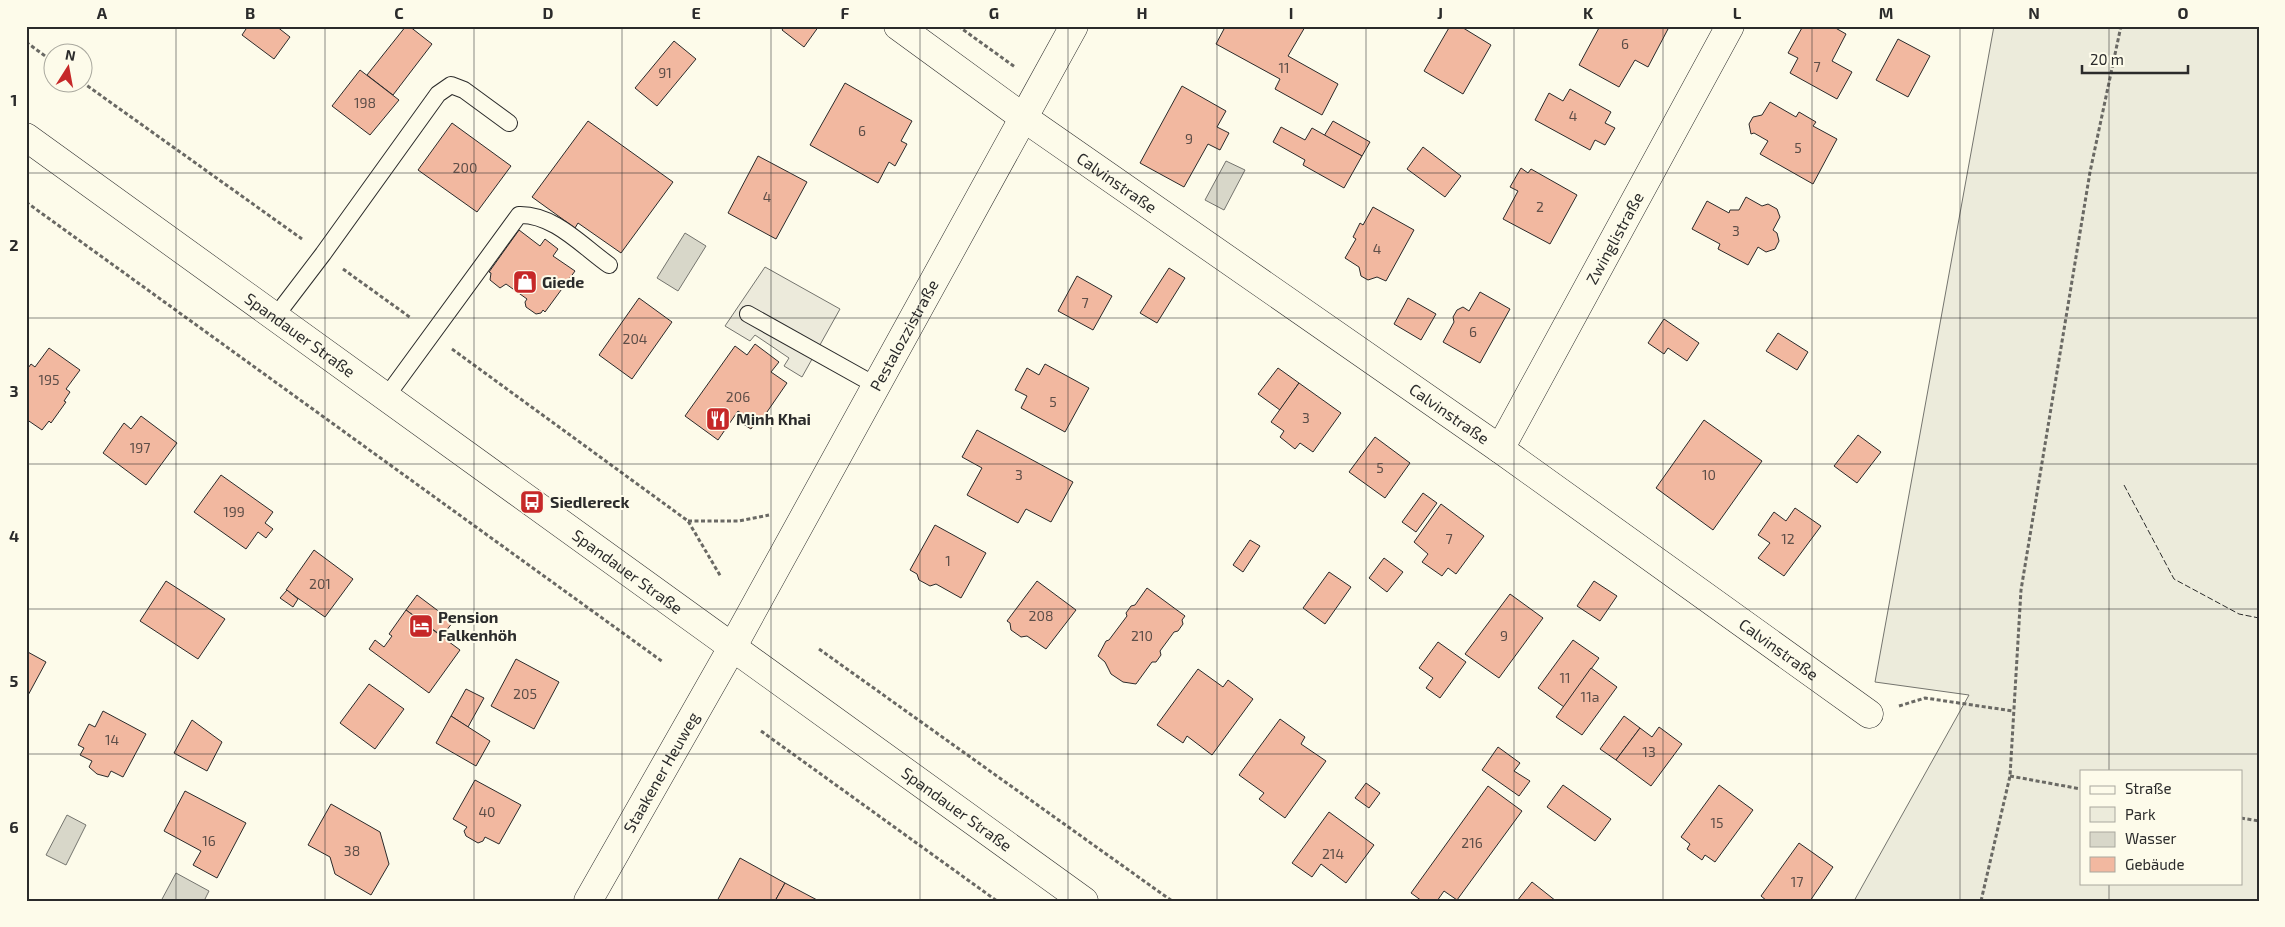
<svg xmlns="http://www.w3.org/2000/svg" width="2285" height="927" font-family="'Exo 2',sans-serif">
<style>
.green{fill:#ecebdb;stroke:#74746e;fill-rule:evenodd}
.parking{fill:#eceadb;stroke:#74746e}
.water{fill:#d8d7c9;stroke:#74746e}
.building{fill:#f2b8a0;stroke:#2b2b2b}
.lines{fill:none;stroke-linecap:round;stroke-linejoin:round}
.lane-casing{stroke:#2b2b2b;stroke-width:18}
.street-casing{stroke:#2b2b2b;stroke-width:29}
.secondary-casing{stroke:#2b2b2b;stroke-width:29}
.path{stroke:#6a6964;stroke-width:3;stroke-dasharray:4 2.5;stroke-linecap:butt}
.lane{stroke:#fdfbea;stroke-width:16}
.street{stroke:#fdfbea;stroke-width:28}
.secondary{stroke:#fdfbea;stroke-width:28}
.fence{stroke:#2b2b2b;stroke-width:1;stroke-dasharray:6 2.5;stroke-linecap:butt}
.grid{fill:none;stroke:#2b2b2b;stroke-width:1;stroke-opacity:0.55}
.labels{text-anchor:middle;stroke-width:4;stroke-linejoin:round;paint-order:stroke}
.number-label{font-size:14px;fill:#5d4e48}
.street-label{font-size:16px;fill:#2b2b2b;stroke:#fdfbea}
.poi-label{font-size:16px;font-weight:bold;fill:#2b2b2b;stroke:#fdfbea;text-anchor:start}
.neatline{fill:none;stroke:#2b2b2b;stroke-width:2}
.grid-label{font-size:16px;text-anchor:middle;font-weight:bold;fill:#2b2b2b}
</style>
<rect width="100%" height="100%" fill="#fdfbea"/>
<path class="green" d="M1994,26H2259V901H1854L1969,695L1875,682ZM2081,771H2241V883H2081Z"/>
<polygon class="parking" points="765,267 840,309 802,377 784,366 789,358 755,335 750,341 725,326"/>
<g class="water">
<polygon points="1226,161 1245,170 1224,210 1205,200"/>
<polygon points="685,233 706,246 678,291 657,278"/>
<polygon points="67,815 86,825 66,865 46,855"/>
<polygon points="176,873 209,891 204,901 161,901"/>
</g>
<g class="building">
<polygon points="248,26 276,26 290,37 274,59 242,35"/>
<polygon points="406,26 409,26 432,44 393,95 367,75"/>
<polygon points="785,26 819,26 804,47 782,30"/>
<polygon points="1218,26 1305,27 1288,56 1338,84 1322,115 1275,89 1280,79 1216,44 1224,29"/>
<polygon points="1450,26 1460,26 1491,45 1463,94 1424,71"/>
<polygon points="1600,26 1663,26 1668,29 1648,67 1635,60 1619,87 1579,65"/>
<polygon points="1803,26 1832,26 1846,34 1832,61 1852,72 1837,99 1790,73 1798,58 1788,53"/>
<polygon points="1898,39 1930,56 1908,97 1876,80"/>
<polygon points="674,41 696,59 657,106 635,88"/>
<polygon points="360,70 399,100 370,135 332,106"/>
<polygon points="845,83 912,121 901,141 907,144 895,166 889,162 878,183 810,145"/>
<polygon points="1182,86 1226,111 1217,127 1229,133 1220,150 1208,144 1184,187 1140,163"/>
<polygon points="1570,89 1611,112 1605,123 1615,128 1605,145 1595,140 1590,150 1535,120 1549,93 1563,101"/>
<polygon points="1770,102 1796,117 1799,112 1816,122 1813,126 1837,139 1813,184 1760,154 1768,141 1754,133 1751,134 1749,124 1753,117 1762,115"/>
<polygon points="588,121 673,182 621,253 578,223 575,228 532,197"/>
<polygon points="1333,121 1370,142 1362,156 1324,136"/>
<polygon points="452,123 511,166 477,212 418,170"/>
<polygon points="1281,127 1305,140 1312,128 1362,156 1344,188 1303,165 1305,160 1273,142"/>
<polygon points="1423,147 1461,176 1445,197 1407,169"/>
<polygon points="758,156 807,182 776,239 728,213"/>
<polygon points="1521,168 1528,173 1531,169 1577,195 1550,244 1503,219 1518,191 1510,187"/>
<polygon points="1746,197 1762,206 1768,204 1777,209 1780,217 1773,230 1777,233 1779,241 1775,249 1766,252 1758,247 1748,265 1718,249 1720,244 1692,229 1707,201 1729,213 1730,210 1739,210"/>
<polygon points="1373,207 1414,230 1386,281 1377,277 1368,280 1361,276 1359,267 1345,258 1356,239 1353,237 1360,223 1363,225"/>
<polygon points="519,230 540,246 545,239 558,249 553,256 575,271 545,312 543,310 541,313 536,314 526,307 525,302 527,299 506,284 500,288 490,280 491,273 489,272"/>
<polygon points="1169,268 1185,278 1157,323 1140,313"/>
<polygon points="1077,276 1112,296 1093,330 1058,311"/>
<polygon points="1480,292 1510,309 1480,363 1443,342 1454,322 1453,317 1457,310 1463,307 1469,311"/>
<polygon points="639,298 672,322 632,379 599,355"/>
<polygon points="1408,298 1436,314 1421,340 1394,324"/>
<polygon points="1664,319 1699,343 1687,361 1668,348 1664,354 1648,343"/>
<polygon points="1778,333 1808,352 1797,370 1766,351"/>
<polygon points="755,344 779,362 771,372 787,383 758,425 755,423 751,429 740,422 745,416 738,411 718,440 685,416 735,346 747,355"/>
<polygon points="49,348 80,370 66,389 70,392 64,401 66,402 51,423 49,421 42,430 26,419 26,371 31,364 35,367"/>
<polygon points="1045,364 1089,388 1065,432 1021,408 1027,396 1015,390 1027,368 1039,375"/>
<polygon points="1278,368 1299,383 1280,410 1258,394"/>
<polygon points="1299,383 1341,413 1313,452 1300,443 1295,449 1280,437 1284,431 1271,422"/>
<polygon points="141,416 177,443 146,485 103,453 124,423 131,429"/>
<polygon points="1704,420 1762,461 1713,530 1656,488"/>
<polygon points="977,430 1073,482 1051,522 1026,509 1018,523 967,495 982,468 962,457"/>
<polygon points="1858,435 1881,452 1857,483 1834,466"/>
<polygon points="1375,437 1410,463 1385,498 1349,472"/>
<polygon points="221,475 273,512 265,523 273,529 266,538 258,532 246,549 194,512"/>
<polygon points="1423,493 1437,503 1416,532 1402,522"/>
<polygon points="1441,504 1484,536 1456,574 1448,568 1442,576 1422,562 1428,554 1414,542"/>
<polygon points="1795,508 1821,526 1784,576 1758,558 1770,543 1758,535 1774,512 1786,521"/>
<polygon points="935,525 986,553 961,598 936,584 930,586 919,580 917,574 910,570"/>
<polygon points="1250,540 1260,546 1243,572 1233,565"/>
<polygon points="314,550 353,579 325,617 286,590"/>
<polygon points="1384,558 1403,572 1387,592 1369,578"/>
<polygon points="1329,572 1351,587 1325,624 1303,608"/>
<polygon points="166,581 225,619 198,659 140,621"/>
<polygon points="1037,581 1076,610 1046,649 1027,636 1021,637 1011,630 1010,623 1007,621"/>
<polygon points="1594,581 1617,596 1600,621 1577,606"/>
<polygon points="1147,588 1185,616 1182,620 1183,624 1178,631 1174,632 1160,651 1161,655 1156,662 1152,662 1136,684 1123,682 1111,674 1105,662 1098,656 1106,641 1109,640 1127,616 1126,613 1131,606 1135,605"/>
<polygon points="287,590 298,599 293,607 280,598"/>
<polygon points="1510,594 1543,618 1499,678 1465,654"/>
<polygon points="417,595 453,622 442,636 406,610"/>
<polygon points="406,610 460,650 429,693 369,649 375,640 384,647 392,636 389,634"/>
<polygon points="1573,640 1599,658 1564,707 1538,688"/>
<polygon points="1438,642 1466,662 1440,698 1426,688 1433,678 1419,668"/>
<polygon points="26,651 46,662 26,699"/>
<polygon points="516,659 559,682 534,729 491,706"/>
<polygon points="1591,668 1617,687 1582,735 1556,717"/>
<polygon points="1198,669 1223,687 1228,680 1253,699 1212,755 1187,736 1183,743 1157,725"/>
<polygon points="369,684 404,709 375,749 340,723"/>
<polygon points="466,689 484,698 468,727 451,716"/>
<polygon points="103,711 146,734 123,777 111,771 108,777 97,774 89,767 92,761 80,755 84,748 78,745 89,724 95,727"/>
<polygon points="451,716 490,741 476,766 436,743"/>
<polygon points="1624,716 1640,728 1616,760 1600,749"/>
<polygon points="1280,719 1305,737 1301,744 1326,761 1285,818 1259,799 1264,793 1239,775"/>
<polygon points="192,720 222,742 207,771 174,753"/>
<polygon points="1659,727 1682,744 1651,786 1616,760 1640,728 1652,737"/>
<polygon points="1498,747 1520,763 1514,771 1530,781 1519,796 1482,770"/>
<polygon points="475,780 521,805 499,844 485,837 483,841 478,843 466,836 464,831 467,827 453,819"/>
<polygon points="1366,783 1380,793 1369,808 1355,798"/>
<polygon points="1563,785 1611,819 1595,841 1547,807"/>
<polygon points="1719,785 1753,810 1715,862 1705,855 1702,860 1687,849 1690,844 1681,837"/>
<polygon points="1488,786 1522,811 1457,900 1444,891 1437,901 1422,901 1411,893"/>
<polygon points="185,791 246,823 217,878 193,865 201,851 164,831"/>
<polygon points="331,804 380,832 389,864 371,895 335,874 330,857 308,845"/>
<polygon points="1329,812 1374,845 1346,883 1321,864 1312,877 1292,863"/>
<polygon points="1799,843 1833,867 1810,901 1767,901 1761,896"/>
<polygon points="740,858 785,883 775,901 717,901"/>
<polygon points="1532,882 1556,901 1517,901"/>
<polygon points="785,883 819,901 775,901"/>
</g>
<g class="lines">
<defs>
<g id="lane">
<polyline points="748,314 875,385"/>
<polyline points="275,317 323,254 438,94 451,85 464,90 509,123"/>
<path d="M386,397L519,215C554,214 582,246 609,265"/>
</g>
<g id="street">
<path id="s1" d="M898,26L1024,118L1500,449L1869,714"/>
<path id="s2" d="M1500,449L1730,26"/>
<path id="s3" d="M588,901L733,646L1074,26"/>
</g>
<g id="secondary">
<path id="s4" d="M26,137L1084,901"/>
</g>
</defs>
<use href="#lane" class="lane-casing"/>
<use href="#street" class="street-casing"/>
<use href="#secondary" class="secondary-casing"/>
<g class="path">
<polyline points="958,26 1015,67"/>
<polyline points="26,42 52,61"/>
<polyline points="82,82 302,239"/>
<polyline points="26,202 663,662"/>
<polyline points="343,269 411,318"/>
<polyline points="452,349 688,521 721,577"/>
<polyline points="688,521 739,521 769,515"/>
<polyline points="819,649 1172,901"/>
<polyline points="1899,706 1925,698 2013,711"/>
<polyline points="761,731 997,901"/>
<polyline points="2010,776 2081,789"/>
<polyline points="2241,818 2259,821"/>
<polyline points="1981,901 2010,776 2021,590 2090,172 2121,26"/>
</g>
<use href="#lane" class="lane"/>
<use href="#street" class="street"/>
<use href="#secondary" class="secondary"/>
<polyline class="fence" points="2124,485 2174,579 2239,614 2259,618"/>
</g>
<path class="grid" d="M176,26V901M325,26V901M474,26V901M622,26V901M771,26V901M920,26V901M1068,26V901M1217,26V901M1366,26V901M1514,26V901M1663,26V901M1812,26V901M1960,26V901M2109,26V771M26,173H2259M26,318H2259M26,464H2259M26,609H2259M26,754H2259M2109,883V901"/>
<defs>
<symbol id="shop-square" viewBox="-11 -11 22 22"><rect x="-9" y="-9" width="18" height="18" rx="4" fill="#c62828" stroke="#fdfbea"/><path d="M-5-2.5h2.3a2.7 3.5 0 0 1 5.4 0H5L5.5 6h-11ZM-1.5-2.5h3a1.5 2.3 0 0 0-3 0Z" fill="#fff"/></symbol>
<symbol id="restaurant-square" viewBox="-11 -11 22 22"><rect x="-9" y="-9" width="18" height="18" rx="4" fill="#c62828" stroke="#fdfbea"/><path d="M-5-6h1v4h1v-4h1v4h1v-4h1v5L-1.5 .5V6h-2V.5L-5-1ZM5-6V6H3V1.5H1.5Q1.5-4 5-6Z" fill="#fff"/></symbol>
<symbol id="bus-square" viewBox="-11 -11 22 22"><rect x="-9" y="-9" width="18" height="18" rx="4" fill="#c62828" stroke="#fdfbea"/><path d="M-5-6H5V4H4V6H2V4H-2V6H-4V4H-5ZM-3.5-4V0h7V-4ZM-3.5 1.2v1.5H-2V1.2ZM2 1.2v1.5H3.5V1.2Z" fill="#fff"/></symbol>
<symbol id="hotel-square" viewBox="-11 -11 22 22"><rect x="-9" y="-9" width="18" height="18" rx="4" fill="#c62828" stroke="#fdfbea"/><path d="M-6-4.5h1.5V1H6V5H4.5V3h-9V5H-6ZM-4 0a1.8 1.8 0 1 1 3.6 0ZM.5 0V-2.5h3Q6-2.5 6 0Z" fill="#fff"/></symbol>
</defs>
<g fill-rule="evenodd">
<use href="#shop-square" x="511" y="268" width="28" height="28"/>
<use href="#restaurant-square" x="704" y="405" width="28" height="28"/>
<use href="#bus-square" x="518" y="488" width="28" height="28"/>
<use href="#hotel-square" x="407" y="612" width="28" height="28"/>
</g>
<g class="labels">
<g class="number-label">
<text x="1625" y="49">6</text>
<text x="1817" y="72">7</text>
<text x="1284" y="73">11</text>
<text x="665" y="78">91</text>
<text x="365" y="108">198</text>
<text x="1573" y="121">4</text>
<text x="862" y="136">6</text>
<text x="1189" y="144">9</text>
<text x="1798" y="153">5</text>
<text x="465" y="173">200</text>
<text x="767" y="202">4</text>
<text x="1540" y="212">2</text>
<text x="1736" y="236">3</text>
<text x="1377" y="254">4</text>
<text x="1085" y="308">7</text>
<text x="1473" y="337">6</text>
<text x="635" y="344">204</text>
<text x="49" y="385">195</text>
<text x="738" y="402">206</text>
<text x="1053" y="407">5</text>
<text x="1306" y="423">3</text>
<text x="140" y="453">197</text>
<text x="1380" y="473">5</text>
<text x="1019" y="480">3</text>
<text x="1709" y="480">10</text>
<text x="234" y="517">199</text>
<text x="1449" y="544">7</text>
<text x="1788" y="544">12</text>
<text x="948" y="566">1</text>
<text x="320" y="589">201</text>
<text x="1041" y="621">208</text>
<text x="1142" y="641">210</text>
<text x="1504" y="641">9</text>
<text x="1565" y="683">11</text>
<text x="525" y="699">205</text>
<text x="1590" y="702">11a</text>
<text x="112" y="745">14</text>
<text x="1649" y="757">13</text>
<text x="487" y="817">40</text>
<text x="1717" y="828">15</text>
<text x="209" y="846">16</text>
<text x="1472" y="848">216</text>
<text x="352" y="856">38</text>
<text x="1333" y="859">214</text>
<text x="1797" y="887">17</text>
</g>
<g class="street-label">
<text dy="6" stroke="none"><textPath href="#s1" startOffset="269">Calvinstraße</textPath></text>
<text dy="6" stroke="none"><textPath href="#s2" startOffset="240">Zwinglistraße</textPath></text>
<text dy="6" stroke="none"><textPath href="#s4" startOffset="338">Spandauer Straße</textPath></text>
<text dy="6" stroke="none"><textPath href="#s3" startOffset="648">Pestalozzistraße</textPath></text>
<text dy="6" stroke="none"><textPath href="#s1" startOffset="674">Calvinstraße</textPath></text>
<text dy="6" stroke="none"><textPath href="#s4" startOffset="742">Spandauer Straße</textPath></text>
<text dy="6" stroke="none"><textPath href="#s1" startOffset="1079">Calvinstraße</textPath></text>
<text dy="6" stroke="none"><textPath href="#s3" startOffset="148">Staakener Heuweg</textPath></text>
<text dy="6" stroke="none"><textPath href="#s4" startOffset="1148">Spandauer Straße</textPath></text>
</g>
<g class="poi-label">
<text x="542" y="288">Giede</text>
<text x="736" y="425">Minh Khai</text>
<text x="550" y="508">Siedlereck</text>
<text x="438" y="623">Pension<tspan x="438" dy="18">Falkenhöh</tspan></text>
</g>
</g>
<rect width="2285" height="927" fill="none" stroke="#fdfbea" stroke-width="55"/>
<rect x="2080" y="770" width="162" height="115" fill="#fdfbea" stroke="#a9a89e"/>
<rect x="2090" y="786" width="25" height="8" fill="#fdfbea" stroke="#a9a89e"/>
<text x="2125" y="794" font-size="15" fill="#2b2b2b">Straße</text>
<rect x="2090" y="807" width="25" height="15" fill="#ecebdb" stroke="#a9a89e"/>
<text x="2125" y="820" font-size="15" fill="#2b2b2b">Park</text>
<rect x="2090" y="832" width="25" height="15" fill="#d8d7c9" stroke="#a9a89e"/>
<text x="2125" y="844" font-size="15" fill="#2b2b2b">Wasser</text>
<rect x="2090" y="857" width="25" height="15" fill="#f2b8a0" stroke="#a9a89e"/>
<text x="2125" y="870" font-size="15" fill="#2b2b2b">Gebäude</text>
<g transform="translate(68 68) rotate(11)"><circle r="24" fill="#fdfbea" stroke="#a9a89e"/>
<path d="M0-4L9 19L0 12L-9 19Z" fill="#c62828"/>
<text y="-8" font-size="14" font-weight="bold" text-anchor="middle" fill="#2b2b2b">N</text>
</g>
<path d="M2082 65v8h106v-8" fill="none" stroke="#2b2b2b" stroke-width="2.5"/>
<text x="2090" y="65" font-size="15" fill="#2b2b2b" stroke="#fdfbea" stroke-width="4" paint-order="stroke">20 m</text>
<rect x="28" y="28" width="2230" height="872" class="neatline"/>
<g class="grid-label">
<text x="102" y="19">A</text>
<text x="250" y="19">B</text>
<text x="399" y="19">C</text>
<text x="548" y="19">D</text>
<text x="696" y="19">E</text>
<text x="845" y="19">F</text>
<text x="994" y="19">G</text>
<text x="1142" y="19">H</text>
<text x="1291" y="19">I</text>
<text x="1440" y="19">J</text>
<text x="1588" y="19">K</text>
<text x="1737" y="19">L</text>
<text x="1886" y="19">M</text>
<text x="2034" y="19">N</text>
<text x="2183" y="19">O</text>
<text x="14" y="106">1</text>
<text x="14" y="251">2</text>
<text x="14" y="397">3</text>
<text x="14" y="542">4</text>
<text x="14" y="687">5</text>
<text x="14" y="833">6</text>
</g>
</svg>
